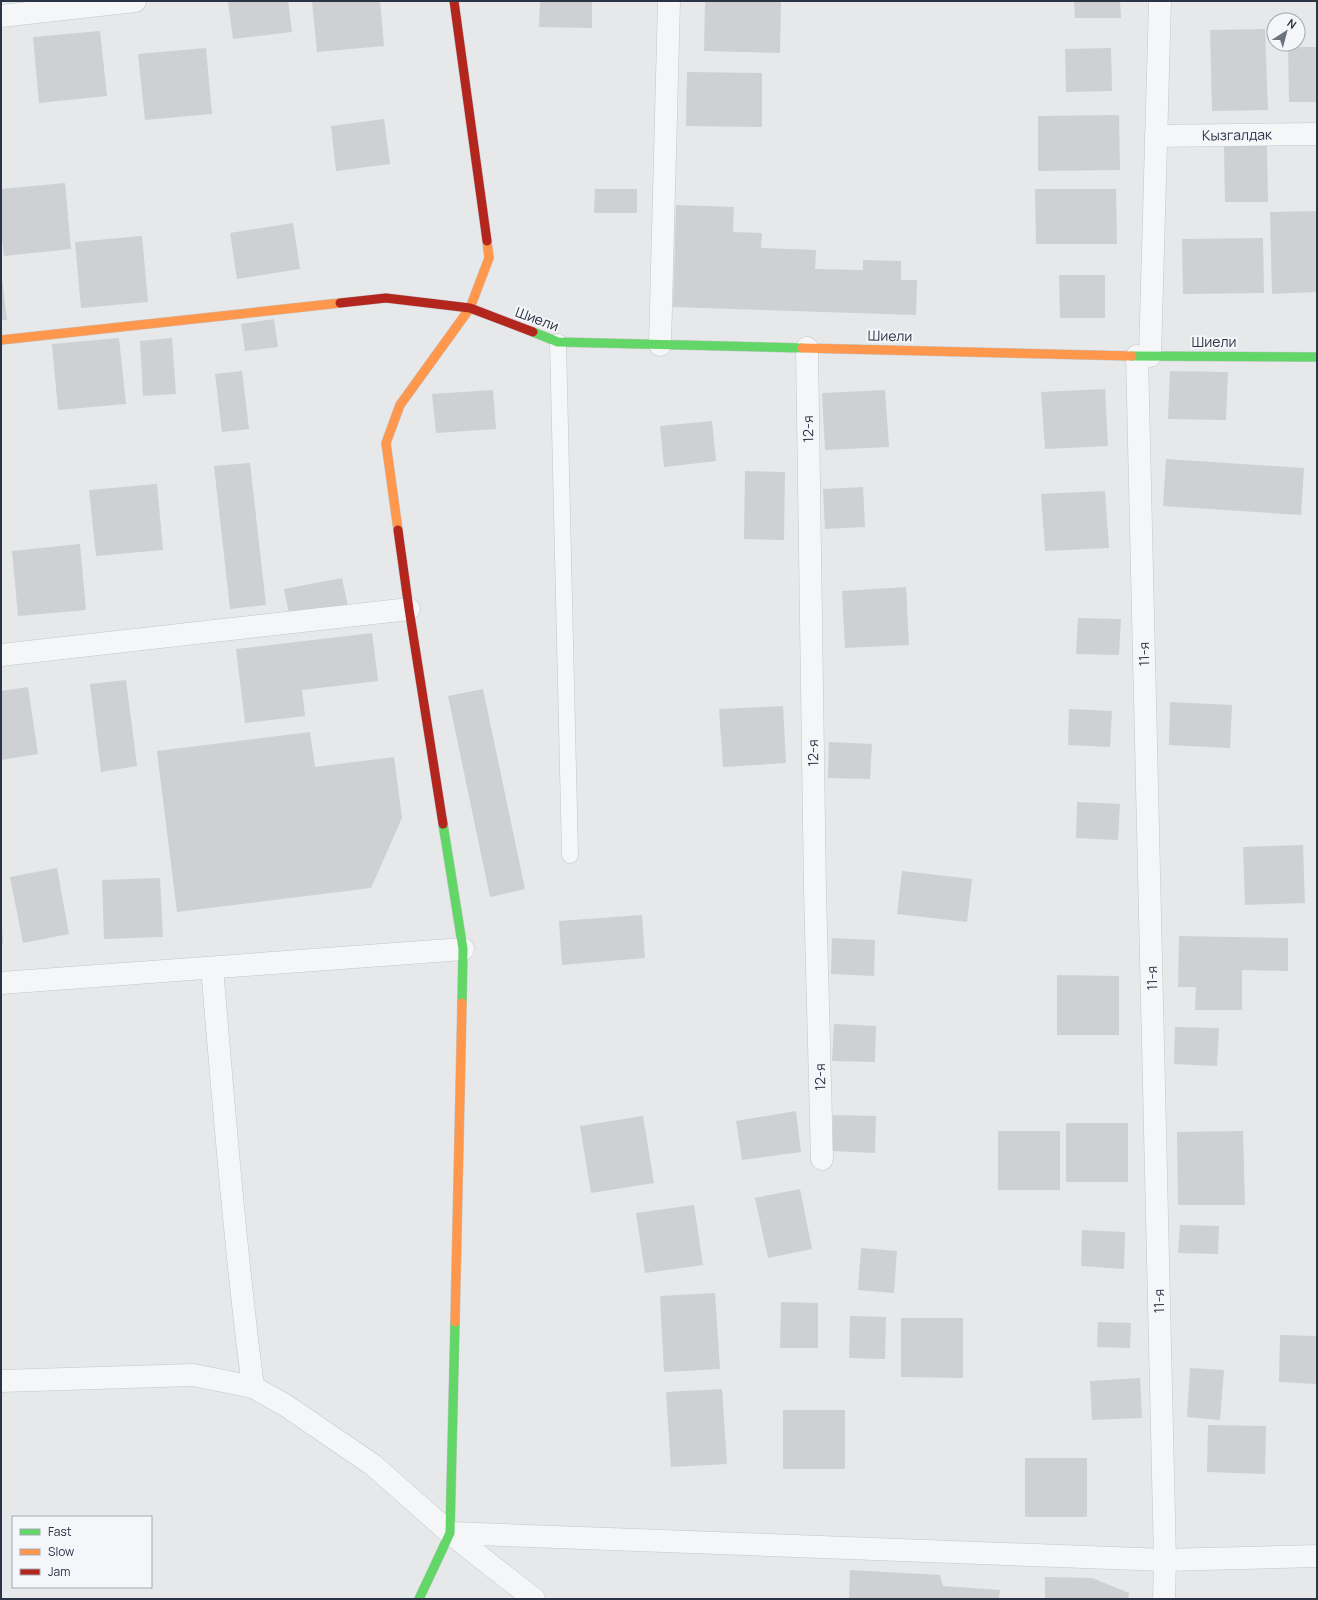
<svg xmlns="http://www.w3.org/2000/svg" width="1318" height="1600" font-family="Manrope,sans-serif">
<style>
.building{fill:#ced0d3}
.lines{fill:none;stroke-linecap:round;stroke-linejoin:round}
.lane-casing{stroke:#c4c6c8;stroke-width:17}
.street-casing{stroke:#c4c6c8;stroke-width:23}
.fast-casing{stroke:#c4c6c8;stroke-width:10}
.slow-casing{stroke:#c4c6c8;stroke-width:10}
.jam-casing{stroke:#c4c6c8;stroke-width:10}
.lane{stroke:#f5f6f7;stroke-width:16}
.street{stroke:#f5f6f7;stroke-width:22}
.fast{stroke:#63d668;stroke-width:9}
.slow{stroke:#ff974d;stroke-width:9}
.jam{stroke:#b3261e;stroke-width:9}
.labels{text-anchor:middle;stroke-width:4;stroke-linejoin:round;paint-order:stroke}
.street-label{font-size:14px;fill:#2b3445;stroke:#f4f6f9}
</style>
<rect width="100%" height="100%" fill="#e6e8ea"/>
<g class="building">
<polygon points="239,1 288,1 292,32 233,39 228,2"/>
<polygon points="312,1 380,1 384,46 317,52"/>
<polygon points="540,1 592,1 592,28 539,27"/>
<polygon points="705,1 781,1 780,53 704,51"/>
<polygon points="1074,1 1120,1 1121,18 1075,18"/>
<polygon points="1265,29 1268,110 1212,111 1210,30"/>
<polygon points="100,31 107,96 39,103 33,37"/>
<polygon points="1288,47 1317,47 1317,102 1289,102"/>
<polygon points="206,48 212,114 145,120 138,54"/>
<polygon points="1111,48 1112,91 1066,92 1065,49"/>
<polygon points="687,72 762,73 762,127 686,126"/>
<polygon points="1119,115 1120,170 1038,171 1038,116"/>
<polygon points="384,119 390,164 336,171 331,126"/>
<polygon points="1224,146 1267,146 1268,202 1225,202"/>
<polygon points="65,183 71,249 4,256 1,229 1,189"/>
<polygon points="595,189 637,189 637,213 594,213"/>
<polygon points="1035,189 1116,189 1117,244 1036,244"/>
<polygon points="676,205 734,207 733,232 762,233 761,248 816,250 815,269 863,270 863,260 901,261 901,280 917,280 916,315 673,307"/>
<polygon points="1317,211 1317,292 1272,294 1270,212"/>
<polygon points="293,223 300,269 237,279 230,233"/>
<polygon points="142,236 148,302 81,308 75,242"/>
<polygon points="1263,238 1264,293 1183,294 1182,239"/>
<polygon points="1,270 7,320 1,320"/>
<polygon points="1059,275 1105,275 1105,318 1060,318"/>
<polygon points="274,319 278,347 245,351 241,324"/>
<polygon points="119,338 126,404 58,410 52,344"/>
<polygon points="172,338 176,394 143,396 140,341"/>
<polygon points="242,371 249,429 222,432 215,374"/>
<polygon points="1170,371 1228,372 1226,420 1168,419"/>
<polygon points="1105,389 1108,446 1045,449 1041,392"/>
<polygon points="493,390 496,429 436,433 432,394"/>
<polygon points="885,390 889,447 825,450 822,393"/>
<polygon points="712,421 716,461 664,467 660,426"/>
<polygon points="1166,459 1304,468 1301,515 1163,506"/>
<polygon points="250,463 266,605 230,609 214,466"/>
<polygon points="745,471 785,472 784,540 744,539"/>
<polygon points="157,484 163,550 96,556 89,490"/>
<polygon points="863,487 865,527 825,529 823,489"/>
<polygon points="1105,491 1109,548 1045,551 1041,494"/>
<polygon points="80,544 86,610 18,616 12,551"/>
<polygon points="342,578 348,606 290,618 284,589"/>
<polygon points="906,587 909,645 845,648 842,591"/>
<polygon points="1078,618 1121,619 1119,655 1076,654"/>
<polygon points="372,633 378,681 302,690 305,716 245,723 236,649"/>
<polygon points="126,680 137,766 101,772 90,684"/>
<polygon points="28,687 38,754 1,760 1,691"/>
<polygon points="483,689 525,889 490,897 448,696"/>
<polygon points="1170,702 1232,705 1230,748 1169,745"/>
<polygon points="783,706 786,763 723,767 719,709"/>
<polygon points="1069,709 1112,711 1110,747 1068,745"/>
<polygon points="310,732 315,767 394,757 402,818 371,888 177,912 157,751"/>
<polygon points="829,742 872,744 870,779 828,778"/>
<polygon points="1077,802 1120,804 1118,840 1076,838"/>
<polygon points="1303,845 1305,903 1245,905 1243,847"/>
<polygon points="57,868 69,934 23,943 10,877"/>
<polygon points="902,871 972,879 967,922 897,914"/>
<polygon points="160,878 163,937 104,939 102,880"/>
<polygon points="642,915 645,958 562,965 559,921"/>
<polygon points="1,928 2,928 3,944 1,944"/>
<polygon points="1179,936 1288,938 1288,971 1242,970 1242,1010 1195,1010 1196,987 1178,987"/>
<polygon points="832,938 875,940 874,976 831,974"/>
<polygon points="1057,975 1119,976 1119,1035 1057,1035"/>
<polygon points="834,1024 876,1026 875,1062 832,1061"/>
<polygon points="1175,1027 1219,1028 1217,1066 1174,1064"/>
<polygon points="796,1111 801,1152 742,1160 736,1121"/>
<polygon points="833,1115 876,1116 875,1153 832,1151"/>
<polygon points="643,1116 654,1183 591,1193 580,1126"/>
<rect x="1066" y="1123" width="62" height="59"/>
<rect x="998" y="1131" width="62" height="59"/>
<polygon points="1243,1131 1245,1205 1178,1205 1177,1132"/>
<polygon points="800,1189 812,1249 768,1258 755,1198"/>
<polygon points="694,1205 703,1265 645,1273 636,1213"/>
<polygon points="1180,1225 1219,1226 1218,1254 1178,1253"/>
<polygon points="1082,1230 1125,1232 1124,1269 1081,1266"/>
<polygon points="861,1248 897,1251 894,1293 858,1290"/>
<polygon points="715,1293 720,1369 664,1372 660,1296"/>
<polygon points="781,1302 818,1303 818,1348 780,1348"/>
<polygon points="850,1316 886,1317 885,1359 849,1358"/>
<polygon points="901,1318 963,1318 963,1378 901,1377"/>
<polygon points="1098,1322 1131,1323 1130,1348 1097,1347"/>
<polygon points="1280,1335 1317,1336 1317,1384 1279,1382"/>
<polygon points="1190,1368 1224,1370 1220,1420 1187,1417"/>
<polygon points="1140,1378 1142,1418 1092,1420 1090,1381"/>
<polygon points="722,1389 727,1464 671,1467 666,1392"/>
<rect x="783" y="1410" width="62" height="59"/>
<polygon points="1208,1425 1266,1426 1265,1474 1207,1472"/>
<rect x="1025" y="1458" width="62" height="59"/>
<polygon points="850,1570 940,1575 943,1586 1000,1590 999,1599 849,1599"/>
<polygon points="1045,1577 1092,1578 1129,1593 1128,1599 1045,1599"/>
</g>
<g class="lines">
<defs>
<polyline id="lane" points="558,342 570,855"/>
<g id="street">
<polyline points="1,16 135,1"/>
<polyline points="1156,136 1317,134"/>
<polyline points="660,345 669,1"/>
<polyline points="807,348 815,891 822,1159"/>
<polyline points="1137,356 1165,1560 1164,1599"/>
<polyline points="1150,356 1160,1"/>
<polyline points="1,655 409,609"/>
<path d="M212,968C224,1108 235,1248 253,1387"/>
<polyline points="1,983 463,949"/>
<polyline points="1,1381 193,1375 253,1387 285,1405 373,1465 450,1533 534,1599"/>
<polyline points="450,1533 1165,1560 1317,1556"/>
</g>
<g id="fast">
<polyline points="533,332 558,342 802,348"/>
<polyline points="1132,356 1317,357"/>
<polyline points="443,824 463,949 462,1003"/>
<polyline points="419,1599 450,1533 455,1322"/>
</g>
<g id="slow">
<polyline points="1,340 340,303"/>
<polyline points="802,348 1132,356"/>
<polyline points="398,530 386,443 400,405 470,308 489,258 487,241"/>
<polyline points="455,1322 462,1003"/>
</g>
<g id="jam">
<polyline points="454,1 487,241"/>
<polyline points="340,303 386,298 470,308 533,332"/>
<polyline points="398,530 409,609 443,824"/>
</g>
</defs>
<use href="#lane" class="lane-casing"/>
<use href="#street" class="street-casing"/>
<use href="#fast" class="fast-casing"/>
<use href="#slow" class="slow-casing"/>
<use href="#jam" class="jam-casing"/>
<use href="#lane" class="lane"/>
<use href="#street" class="street"/>
<use href="#fast" class="fast"/>
<use href="#slow" class="slow"/>
<use href="#jam" class="jam"/>
</g>
<g class="labels">
<g class="street-label">
<text transform="translate(1237 135) rotate(-1)" y="5">Кызгалдак</text>
<text transform="translate(537 319) rotate(20)" y="5">Шиели</text>
<text transform="translate(890 336) rotate(1)" y="5">Шиели</text>
<text x="1214" y="347">Шиели</text>
<text transform="translate(808 429) rotate(-91)" y="5">12-я</text>
<text transform="translate(1144 654) rotate(-91)" y="5">11-я</text>
<text transform="translate(813 753) rotate(-91)" y="5">12-я</text>
<text transform="translate(1152 978) rotate(-91)" y="5">11-я</text>
<text transform="translate(820 1077) rotate(-91)" y="5">12-я</text>
<text transform="translate(1159 1301) rotate(-91)" y="5">11-я</text>
</g>
</g>
<rect width="1318" height="1600" fill="none" stroke="#2b3445" stroke-width="4"/>
<rect x="12" y="1516" width="140" height="72" fill="#f4f6f9" stroke="#a4a8b1"/>
<rect x="20" y="1529" width="20" height="6" fill="#63d668" stroke="#a4a8b1"/>
<text x="48" y="1536" font-size="12" fill="#2b3445">Fast</text>
<rect x="20" y="1549" width="20" height="6" fill="#ff974d" stroke="#a4a8b1"/>
<text x="48" y="1556" font-size="12" fill="#2b3445">Slow</text>
<rect x="20" y="1569" width="20" height="6" fill="#b3261e" stroke="#a4a8b1"/>
<text x="48" y="1576" font-size="12" fill="#2b3445">Jam</text>
<g transform="translate(1286 32) rotate(36)"><circle r="19" fill="#f4f6f9" stroke="#a4a8b1"/>
<path d="M0-3L7 15L0 10L-7 15Z" fill="#6c737f"/>
<text y="-6" font-size="11" font-weight="bold" text-anchor="middle" fill="#2b3445">N</text>
</g>
</svg>
